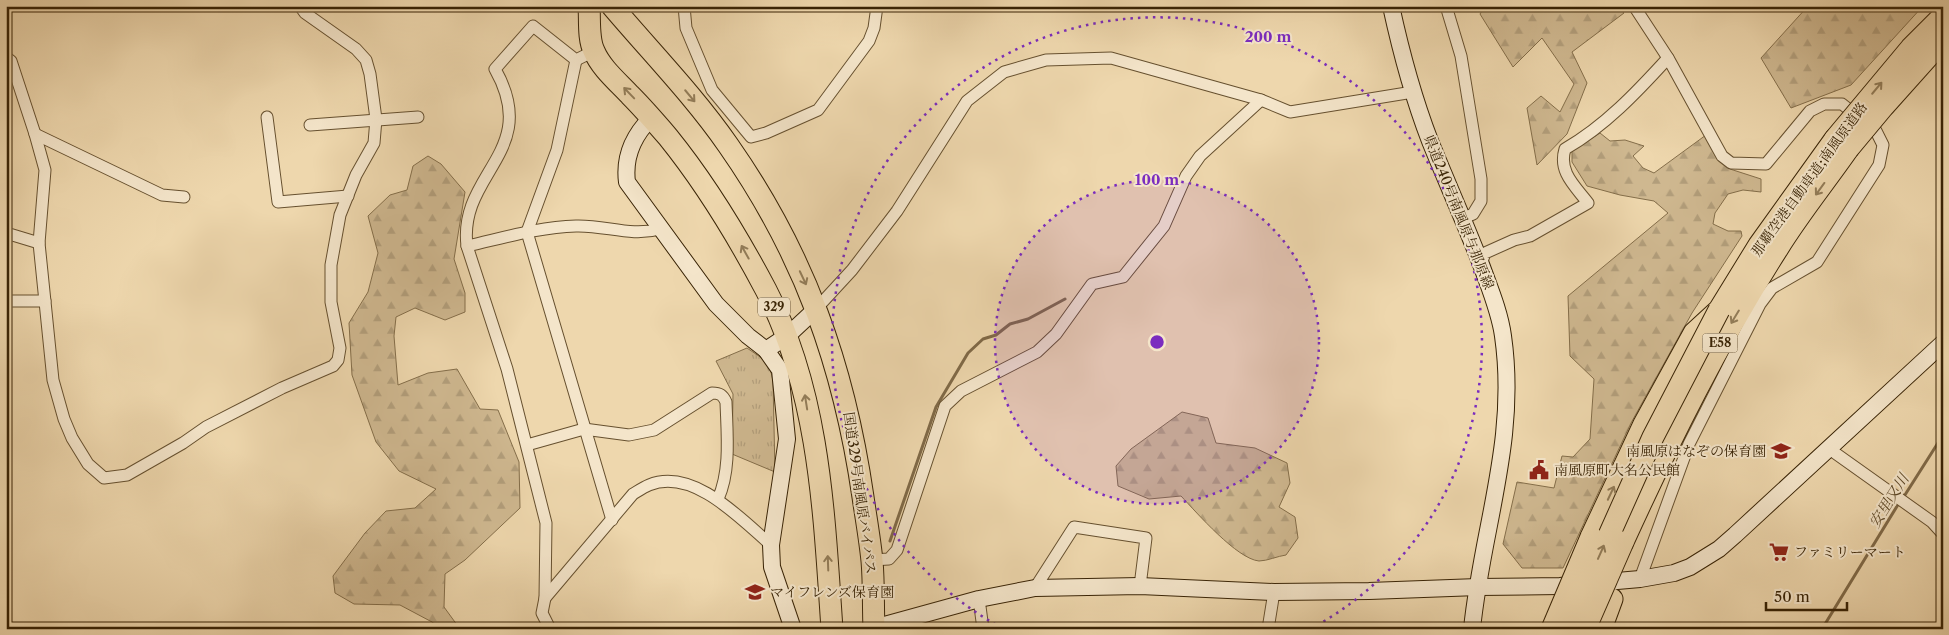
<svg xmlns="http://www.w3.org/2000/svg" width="1949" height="635" font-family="'Libre Caslon Text','Noto Serif JP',serif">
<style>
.forest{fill:url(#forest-firs);stroke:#846e4a}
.park{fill:url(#park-tufts);stroke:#846e4a}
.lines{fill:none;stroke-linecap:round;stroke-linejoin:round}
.stream{stroke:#806a48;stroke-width:3}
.street-casing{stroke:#66502f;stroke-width:13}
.secondary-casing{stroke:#382305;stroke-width:18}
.highway-casing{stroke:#382305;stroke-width:23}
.street{stroke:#f4e5ca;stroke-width:11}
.secondary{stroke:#f4e5ca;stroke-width:16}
.highway{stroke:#eed7ad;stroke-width:21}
.highway-bridge-casing{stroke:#382305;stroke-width:23;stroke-linecap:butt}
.highway-bridge{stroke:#eed7ad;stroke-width:21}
.oneway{stroke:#937d59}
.ring{fill:none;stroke:#7b2cbf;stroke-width:2.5;stroke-dasharray:2.5 5}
.labels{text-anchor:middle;stroke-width:4;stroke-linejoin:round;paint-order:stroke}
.shield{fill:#f4e5ca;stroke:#705d40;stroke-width:1}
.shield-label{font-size:12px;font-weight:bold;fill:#382305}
.street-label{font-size:14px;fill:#382305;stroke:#f4e5ca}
.poi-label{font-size:14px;fill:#382305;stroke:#f4e5ca;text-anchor:start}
.water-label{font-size:15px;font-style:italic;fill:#5c4726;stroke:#f4e5ca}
.centre{fill:#7b2cbf;stroke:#f4e5ca;stroke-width:2.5}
.ring-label{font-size:15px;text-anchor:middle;font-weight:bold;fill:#7b2cbf;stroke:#f4e5ca;stroke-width:4;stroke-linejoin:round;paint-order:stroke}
</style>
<defs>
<pattern id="forest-firs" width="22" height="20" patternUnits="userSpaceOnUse" patternTransform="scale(1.25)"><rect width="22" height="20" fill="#cfb890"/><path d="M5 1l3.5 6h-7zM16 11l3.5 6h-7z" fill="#b29e7b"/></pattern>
<pattern id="park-tufts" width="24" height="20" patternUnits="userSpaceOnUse" patternTransform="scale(1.25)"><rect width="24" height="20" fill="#cfb890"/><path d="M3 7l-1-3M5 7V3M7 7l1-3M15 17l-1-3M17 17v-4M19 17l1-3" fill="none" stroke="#b29e7b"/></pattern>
</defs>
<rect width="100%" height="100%" fill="#eed7ad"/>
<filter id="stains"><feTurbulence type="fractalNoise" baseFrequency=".004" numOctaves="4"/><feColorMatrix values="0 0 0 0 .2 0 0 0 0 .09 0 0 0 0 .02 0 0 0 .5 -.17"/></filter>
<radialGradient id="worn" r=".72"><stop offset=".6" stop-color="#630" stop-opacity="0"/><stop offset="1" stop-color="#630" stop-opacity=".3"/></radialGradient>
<g class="forest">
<polygon points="1485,6 1618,6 1624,13 1572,52 1587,83 1567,134 1537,165 1527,108 1541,96 1560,112 1574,84 1542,38 1513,67 1480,14"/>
<polygon points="1808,6 1923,6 1851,85 1791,108 1761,58"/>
<polygon points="1600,133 1610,141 1625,140 1644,146 1633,156 1643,168 1654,173 1706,135 1715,153 1730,169 1761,179 1761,192 1743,190 1728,194 1715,213 1713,224 1728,231 1741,231 1742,236 1692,313 1631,423 1563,568 1522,568 1503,544 1517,482 1554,488 1562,456 1573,457 1590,439 1594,379 1570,356 1568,296 1668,213 1654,201 1620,195 1587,186 1572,162 1572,151"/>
<polygon points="428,156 441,164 465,192 454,259 465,293 465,312 445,320 415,308 396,317 394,336 398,385 428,373 457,369 480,409 498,410 519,462 520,508 465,560 445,574 444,607 460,629 441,629 432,622 400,605 354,604 335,593 333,576 365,533 386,511 415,508 436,489 399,471 376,442 352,375 349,323 368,292 378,253 368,216 390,195 407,190 413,166"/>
<path d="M1182,412L1208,418L1216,443L1255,448L1287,463L1290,483L1279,507L1295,517L1298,538L1286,555C1278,556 1267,561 1259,561C1237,559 1197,513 1181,496L1149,499L1118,486L1116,466L1131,449Z"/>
</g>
<polygon class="park" points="747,348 769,363 773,381 775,472 732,454 733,394 716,361"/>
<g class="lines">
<g class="stream">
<polyline points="1903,498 1943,435"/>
<polyline points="890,541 936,407 968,353 983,339 996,335 1010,324 1028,319 1065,299"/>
<polyline points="1822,629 1899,503"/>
</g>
<defs>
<g id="street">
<polyline points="684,6 686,28 712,90 751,137 766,133 818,110 869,41 874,28 877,6"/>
<polyline points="1446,6 1461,56 1481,179 1481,201 1473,214 1464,218"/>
<polyline points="1634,6 1668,58 1722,156 1731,163 1766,164 1810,111 1824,104 1842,104 1876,131 1883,145 1879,165 1817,262 1772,288 1760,304 1689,444 1640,579"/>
<polyline points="6,57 11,61 35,134 45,170 39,243 53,380 64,419 72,438 88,464 104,478 127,475 183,443 206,427 282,388 333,366 338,360 340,348 331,302 331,265 340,215 356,175 374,143 376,119 370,74 366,60 356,49 305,13 300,6"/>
<polyline points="576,60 557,150 527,232 612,520"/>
<polyline points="267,117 278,202 348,196"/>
<polyline points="310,125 418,117"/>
<polyline points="35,134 162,195 184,197"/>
<polyline points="6,233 39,243"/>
<path d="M467,246C503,238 539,227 576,226C606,225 630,237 660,229"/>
<path d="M1481,264L1485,253L1514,240L1530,236L1588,203C1575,186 1558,172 1565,149C1605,126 1637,92 1668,58"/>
<polyline points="6,301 45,301"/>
<polyline points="816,309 852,270 897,211 967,101 1004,72 1046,60 1111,58 1261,100 1290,112 1413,92"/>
<path d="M527,445L584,429L629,435L654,430L712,393C720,393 723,395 726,402C727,434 731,470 718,499"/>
<polyline points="1828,448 1932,522 1943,534"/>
<polyline points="872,560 889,559 897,550 945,406 961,391 1037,352 1056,334 1092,284 1123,277 1164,226 1186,176 1200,156 1261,100"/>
<polyline points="1035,588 1074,527 1146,538 1140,586"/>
<path d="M545,598L633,494C638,491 644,487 649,485C693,467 741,519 771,545"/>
<polyline points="979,599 983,629"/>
<path d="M550,629L542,613L545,598L546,523L507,369L467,246C458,173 542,152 495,69L533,26L576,60L594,51"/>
<polyline points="1268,629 1274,592"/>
</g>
<g id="secondary">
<path d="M1391,6C1401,52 1413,97 1430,141C1447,183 1466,225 1482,267C1490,289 1500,313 1503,336C1518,440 1482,528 1472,629"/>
<path d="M651,118C633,136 624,158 627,182L716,304L748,336L766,350L780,370L787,439L771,545L772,567L793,629"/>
<polyline points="766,350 787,336 816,309"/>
<polyline points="870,629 979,599 1035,588 1140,586 1274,592 1369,591 1478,587 1560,586 1640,579 1674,573 1690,567 1719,549 1735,535 1943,343"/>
</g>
<g id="highway">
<path d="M589,6C590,20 588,39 594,51C601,68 618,82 630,95C643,108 656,123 668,137C706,184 738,237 766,290C820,394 824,514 832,629"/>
<path d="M612,6C651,52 694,96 728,145C805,255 844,366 863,497C866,518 870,540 872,561C874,583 873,606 874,629"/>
<polyline points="1591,537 1644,424 1694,333 1719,310 1759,245 1835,139"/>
<path d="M1623,542C1669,441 1718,342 1778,248C1799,214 1825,182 1848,149"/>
<polyline points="1601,629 1612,599"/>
</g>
</defs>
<use href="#street" class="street-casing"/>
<use href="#secondary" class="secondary-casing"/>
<use href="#highway" class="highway-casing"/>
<use href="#street" class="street"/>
<use href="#secondary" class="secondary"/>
<use href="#highway" class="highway"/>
<defs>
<g id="highway-bridge">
<polyline points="1835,139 1911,48 1943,16"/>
<polyline points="1848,149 1883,107 1943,40"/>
<polyline points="1552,629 1591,537"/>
<polyline points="1567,629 1653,437 1719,310"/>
<polyline points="1585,629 1623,542"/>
</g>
</defs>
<use href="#highway-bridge" class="highway-bridge-casing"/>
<use href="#highway-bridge" class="highway-bridge"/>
</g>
<defs><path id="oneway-shaft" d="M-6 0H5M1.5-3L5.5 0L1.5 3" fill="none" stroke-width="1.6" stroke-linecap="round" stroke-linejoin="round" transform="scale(1.25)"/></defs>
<g class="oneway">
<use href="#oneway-shaft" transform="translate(1877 88) rotate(-50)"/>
<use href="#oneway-shaft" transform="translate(629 93) rotate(-134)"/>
<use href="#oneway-shaft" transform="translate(690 96) rotate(50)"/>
<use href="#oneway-shaft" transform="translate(1820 189) rotate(126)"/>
<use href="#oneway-shaft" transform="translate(745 252) rotate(-119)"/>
<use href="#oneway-shaft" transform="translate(803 278) rotate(65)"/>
<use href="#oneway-shaft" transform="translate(1735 317) rotate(121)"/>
<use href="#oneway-shaft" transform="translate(806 402) rotate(-99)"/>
<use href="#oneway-shaft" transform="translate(1611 493) rotate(-65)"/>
<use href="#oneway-shaft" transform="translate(1601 552) rotate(-66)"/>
<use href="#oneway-shaft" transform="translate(828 563) rotate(-92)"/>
</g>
<circle cx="1157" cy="342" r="162" fill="#7b2cbf" fill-opacity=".12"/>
<g class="ring">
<circle cx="1157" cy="342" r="162"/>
<path d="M1002 628A325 325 0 1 1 1312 628"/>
</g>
<defs>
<symbol id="school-bare" viewBox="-9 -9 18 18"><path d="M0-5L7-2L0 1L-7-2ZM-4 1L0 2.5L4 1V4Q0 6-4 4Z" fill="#8f2418" stroke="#f4e5ca" stroke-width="2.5" paint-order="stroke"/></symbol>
<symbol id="civic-bare" viewBox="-9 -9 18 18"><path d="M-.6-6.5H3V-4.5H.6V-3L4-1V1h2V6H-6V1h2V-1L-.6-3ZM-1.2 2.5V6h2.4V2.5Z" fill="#8f2418" stroke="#f4e5ca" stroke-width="2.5" paint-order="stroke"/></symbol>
<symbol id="supermarket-bare" viewBox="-9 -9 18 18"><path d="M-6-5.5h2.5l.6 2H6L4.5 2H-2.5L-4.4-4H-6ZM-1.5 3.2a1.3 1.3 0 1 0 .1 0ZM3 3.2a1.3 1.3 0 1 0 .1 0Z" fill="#8f2418" stroke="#f4e5ca" stroke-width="2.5" paint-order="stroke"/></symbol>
</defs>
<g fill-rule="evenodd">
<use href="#school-bare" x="1767" y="437" width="28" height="28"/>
<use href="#civic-bare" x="1525" y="456" width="28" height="28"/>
<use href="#supermarket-bare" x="1765" y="538" width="28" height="28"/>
<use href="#school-bare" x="741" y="578" width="28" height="28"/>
</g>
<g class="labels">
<g class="shield">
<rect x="758" y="297.5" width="32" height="19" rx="4"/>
<rect x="1702.5" y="333.5" width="35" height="19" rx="4"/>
</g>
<g class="shield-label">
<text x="774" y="311">329</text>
<text x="1720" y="347">E58</text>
</g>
<g class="street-label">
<text transform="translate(1809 179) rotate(-54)" y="5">那覇空港自動車道;南風原道路</text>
<text transform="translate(1459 212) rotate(68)" y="5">県道240号南風原与那原線</text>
<text transform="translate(860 493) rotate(82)" y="5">国道329号南風原バイパス</text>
</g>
<g class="poi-label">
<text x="1766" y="456" text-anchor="end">南風原はなぞの保育園</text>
<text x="1554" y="475">南風原町大名公民館</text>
<text x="1794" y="557">ファミリーマート</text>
<text x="770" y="597">マイフレンズ保育園</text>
</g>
<g class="water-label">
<text transform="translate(1889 501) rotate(-58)" y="5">安里又川</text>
</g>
</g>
<circle cx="1157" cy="342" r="8" class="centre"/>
<g class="ring-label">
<text x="1268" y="42">200 m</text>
<text x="1157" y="185">100 m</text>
</g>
<rect width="1949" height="635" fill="none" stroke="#eed7ad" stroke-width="25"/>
<rect x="8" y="8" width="1934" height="620" fill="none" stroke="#382305" stroke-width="2.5"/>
<rect x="12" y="12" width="1924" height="610" fill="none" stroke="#382305"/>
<path d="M1766 602v8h81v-8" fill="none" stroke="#382305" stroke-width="2.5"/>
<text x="1774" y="602" font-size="15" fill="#382305" stroke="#f4e5ca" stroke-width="4" paint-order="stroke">50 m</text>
<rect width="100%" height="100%" filter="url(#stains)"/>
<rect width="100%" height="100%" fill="url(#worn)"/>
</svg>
